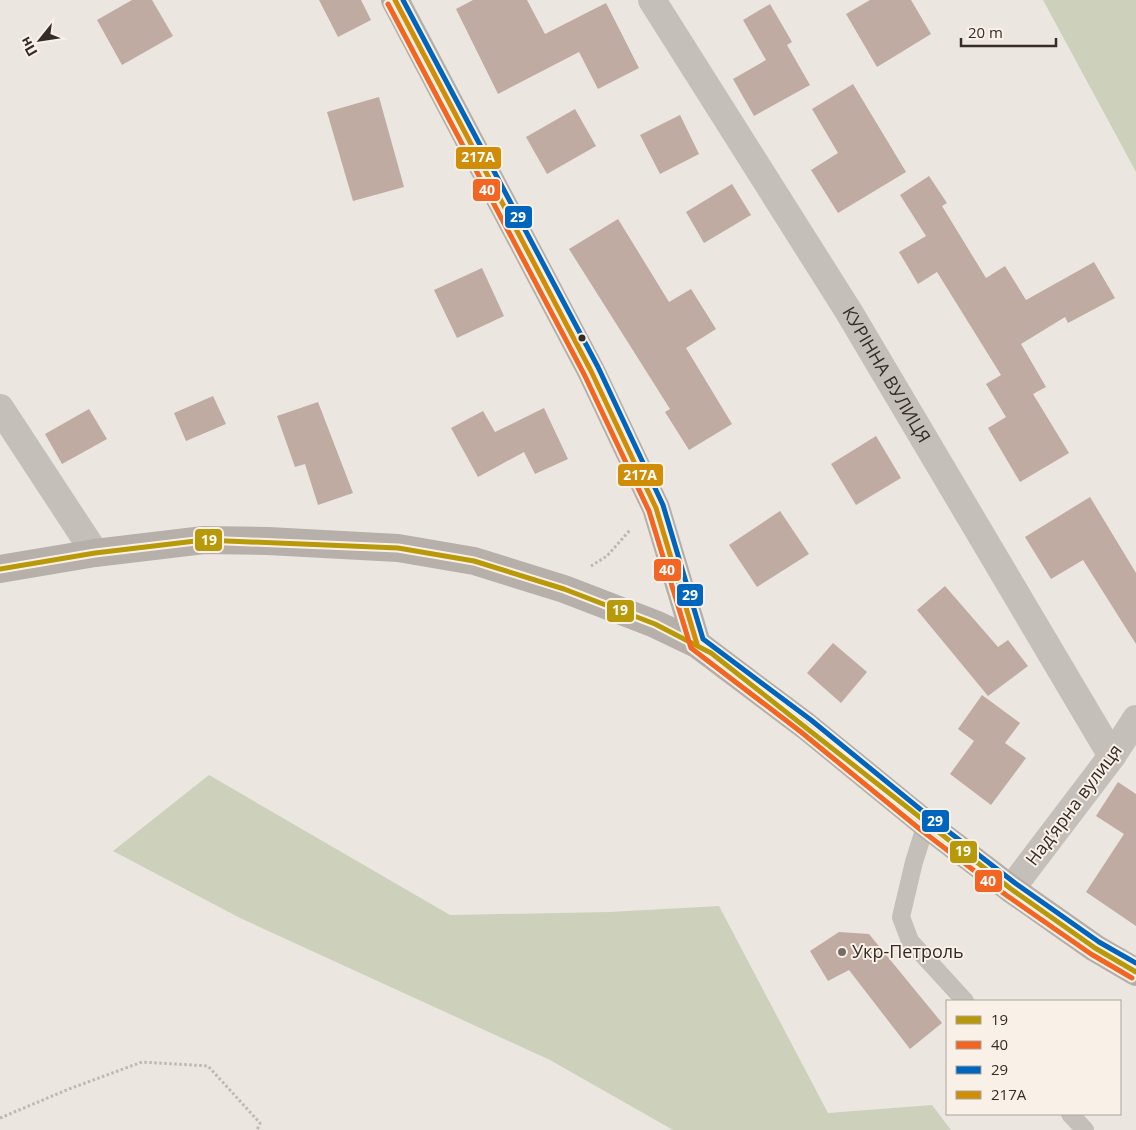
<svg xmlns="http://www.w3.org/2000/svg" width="1136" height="1130" font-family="'Open Sans',sans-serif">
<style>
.green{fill:#cdd1bb}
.building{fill:#bfaba2}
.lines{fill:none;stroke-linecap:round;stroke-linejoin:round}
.path{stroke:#beb7b2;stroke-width:3;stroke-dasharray:2.5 2.5;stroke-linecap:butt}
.lane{stroke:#c5bfba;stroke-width:18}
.street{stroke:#c5bfba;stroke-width:28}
.secondary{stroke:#b6afaa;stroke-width:28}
.primary{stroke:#b4ada8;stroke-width:28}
.bus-1-casing{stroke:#f9f1e7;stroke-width:9}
.bus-2-casing{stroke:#f9f1e7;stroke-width:9}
.bus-3-casing{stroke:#f9f1e7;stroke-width:9}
.bus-4-casing{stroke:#f9f1e7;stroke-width:9}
.bus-1{stroke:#b8990a;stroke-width:5}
.bus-2{stroke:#f26522;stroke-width:5}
.bus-3{stroke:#0065bd;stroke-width:5}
.bus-4{stroke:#d08e08;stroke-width:5}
.bus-dot{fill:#352c28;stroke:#f9f1e7;stroke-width:2}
.poi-dot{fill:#756d68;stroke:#f9f1e7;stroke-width:2}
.labels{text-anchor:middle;stroke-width:4;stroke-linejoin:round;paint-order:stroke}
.street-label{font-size:18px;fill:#352c28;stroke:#f9f1e7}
.poi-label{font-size:18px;fill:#352c28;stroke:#f9f1e7;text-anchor:start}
.line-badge{stroke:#f9f1e7;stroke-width:2}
.badge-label{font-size:14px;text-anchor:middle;font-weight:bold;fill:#fff}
</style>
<rect width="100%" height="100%" fill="#ece6e0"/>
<g class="green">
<polygon points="1043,0 1136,0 1136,172"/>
<polygon points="209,775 450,915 609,912 719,906 828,1113 932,1105 951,1130 673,1130 550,1060 240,918 113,851"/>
</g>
<g class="building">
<polygon points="132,0 152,0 173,36 122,65 97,20"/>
<polygon points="319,0 361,0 371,20 338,37"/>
<polygon points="473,0 527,0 545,34 606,3 639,68 598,89 579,52 498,94 456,9"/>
<polygon points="870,0 911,0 931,34 877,67 846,14"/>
<polygon points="770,4 792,42 787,45 810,85 754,116 733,79 766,60 743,20"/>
<polygon points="853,84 906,172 838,213 811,170 838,153 812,109"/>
<polygon points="379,97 404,187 353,201 327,112"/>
<polygon points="575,109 596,146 547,174 526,137"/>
<polygon points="680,115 699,154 660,174 640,135"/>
<polygon points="929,176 947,203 942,206 986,278 1005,266 1026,300 1094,262 1115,298 1068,323 1065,317 1021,344 1046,387 1033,394 1069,453 1020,482 988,428 1006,417 986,384 1001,375 937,272 918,284 899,252 926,236 900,195"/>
<polygon points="732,184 751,215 704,243 686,212"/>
<polygon points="618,219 669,302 691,289 716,329 686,348 732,424 689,450 665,412 670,409 569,249"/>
<polygon points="482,268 504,316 457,338 434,290"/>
<polygon points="213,396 226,424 186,441 174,413"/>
<polygon points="318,402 353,493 318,505 305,464 295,467 277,416"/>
<polygon points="544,408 568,459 535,474 524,452 478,477 451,428 483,411 495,432"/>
<polygon points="89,409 107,439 62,464 45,434"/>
<polygon points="876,436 901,478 856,505 831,464"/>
<polygon points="1090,497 1136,573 1136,644 1083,560 1051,579 1025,537"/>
<polygon points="780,511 809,554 757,587 729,545"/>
<polygon points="945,586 998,647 1008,640 1028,666 988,696 917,610"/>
<polygon points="833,643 867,672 841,703 807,673"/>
<polygon points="982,695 1020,723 1005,743 1026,758 991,805 950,774 974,741 958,729"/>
<polygon points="1118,782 1136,794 1136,926 1086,892 1124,834 1096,816"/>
<polygon points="839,932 869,934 942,1023 910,1049 849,970 828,981 810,951"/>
</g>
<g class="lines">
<g class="path">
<polyline points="591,566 607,556 630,530"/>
<polyline points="0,1118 69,1089 142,1062 208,1066 260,1123 257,1130"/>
</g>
<g class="lane">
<polyline points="926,824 914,862 901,917 910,941 965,1001"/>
<polyline points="1070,1114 1085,1130"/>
</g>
<g class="street">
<path id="s1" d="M652,0L849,312L1112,756"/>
<polyline points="0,408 95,553"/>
<polyline points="1011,889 1112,756 1136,719"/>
</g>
<polyline class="secondary" points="0,569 95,553 204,540 268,541 398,548 474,561 564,589 655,624 697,644"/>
<polyline class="primary" points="395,0 591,371 656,508 697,644 806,726 926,824 1011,889 1095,948 1136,972"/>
<defs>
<polyline id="bus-1" points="0,569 95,553 204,540 398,548 474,561 564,589 655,624 711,653 1011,889 1095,948 1136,972"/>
<polyline id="bus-2" points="388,4 584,374 649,511 691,648 801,732 921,830 1006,895 1091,954 1132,978"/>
<polyline id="bus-3" points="403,0 598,367 663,505 703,639 811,720 931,818 1015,883 1099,942 1136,963"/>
<polyline id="bus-4" points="395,0 591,371 656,508 697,644"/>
</defs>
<use href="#bus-1" class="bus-1-casing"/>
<use href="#bus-2" class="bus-2-casing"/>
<use href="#bus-3" class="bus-3-casing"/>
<use href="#bus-4" class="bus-4-casing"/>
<use href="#bus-1" class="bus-1"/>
<use href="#bus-2" class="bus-2"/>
<use href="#bus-3" class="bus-3"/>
<use href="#bus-4" class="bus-4"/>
</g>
<circle class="bus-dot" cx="582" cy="338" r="4.5"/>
<circle class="poi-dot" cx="842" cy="952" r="5"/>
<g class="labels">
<g class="street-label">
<text dy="6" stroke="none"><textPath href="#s1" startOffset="442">КУРІННА ВУЛИЦЯ</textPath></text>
<text transform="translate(1074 805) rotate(-53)" y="6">Надʼярна вулиця</text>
</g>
<g class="poi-label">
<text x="852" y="958">Укр-Петроль</text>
</g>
</g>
<g class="line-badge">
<rect x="455" y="146" width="47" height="24" rx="5" fill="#d08e08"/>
<rect x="472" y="178" width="29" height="24" rx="5" fill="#f26522"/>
<rect x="504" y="205" width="29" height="24" rx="5" fill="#0065bd"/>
<rect x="617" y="463" width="47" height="24" rx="5" fill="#d08e08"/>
<rect x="194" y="528" width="29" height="24" rx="5" fill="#b8990a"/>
<rect x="653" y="558" width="29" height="24" rx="5" fill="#f26522"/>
<rect x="676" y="583" width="28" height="24" rx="5" fill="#0065bd"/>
<rect x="606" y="599" width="29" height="24" rx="5" fill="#b8990a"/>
<rect x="921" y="809" width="29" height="24" rx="5" fill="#0065bd"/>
<rect x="949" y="840" width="29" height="24" rx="5" fill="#b8990a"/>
<rect x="974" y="869" width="29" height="24" rx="5" fill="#f26522"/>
</g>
<g class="badge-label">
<text x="478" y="162">217A</text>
<text x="487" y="195">40</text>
<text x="518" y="222">29</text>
<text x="640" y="480">217A</text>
<text x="209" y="545">19</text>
<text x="667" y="575">40</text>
<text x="690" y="600">29</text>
<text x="620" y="615">19</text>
<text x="935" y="826">29</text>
<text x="963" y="856">19</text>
<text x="988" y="886">40</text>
</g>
<rect x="946" y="1000" width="175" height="115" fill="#f9f1e7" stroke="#aba29b"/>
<rect x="956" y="1016" width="25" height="8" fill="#b8990a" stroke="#aba29b"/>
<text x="991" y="1025" font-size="15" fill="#352c28">19</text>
<rect x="956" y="1041" width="25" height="8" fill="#f26522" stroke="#aba29b"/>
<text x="991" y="1050" font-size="15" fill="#352c28">40</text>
<rect x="956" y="1066" width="25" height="8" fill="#0065bd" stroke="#aba29b"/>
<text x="991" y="1075" font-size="15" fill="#352c28">29</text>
<rect x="956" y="1091" width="25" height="8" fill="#d08e08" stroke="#aba29b"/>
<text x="991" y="1100" font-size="15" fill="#352c28">217A</text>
<g transform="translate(40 40) rotate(240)" stroke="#f9f1e7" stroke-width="4" paint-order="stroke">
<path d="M0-4L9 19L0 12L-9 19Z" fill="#352c28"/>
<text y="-8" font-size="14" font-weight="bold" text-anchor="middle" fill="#352c28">Пн</text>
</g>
<path d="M961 38v8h95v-8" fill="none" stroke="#352c28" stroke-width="2.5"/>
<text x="968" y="38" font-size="15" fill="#352c28" stroke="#f9f1e7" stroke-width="4" paint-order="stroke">20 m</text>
</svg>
